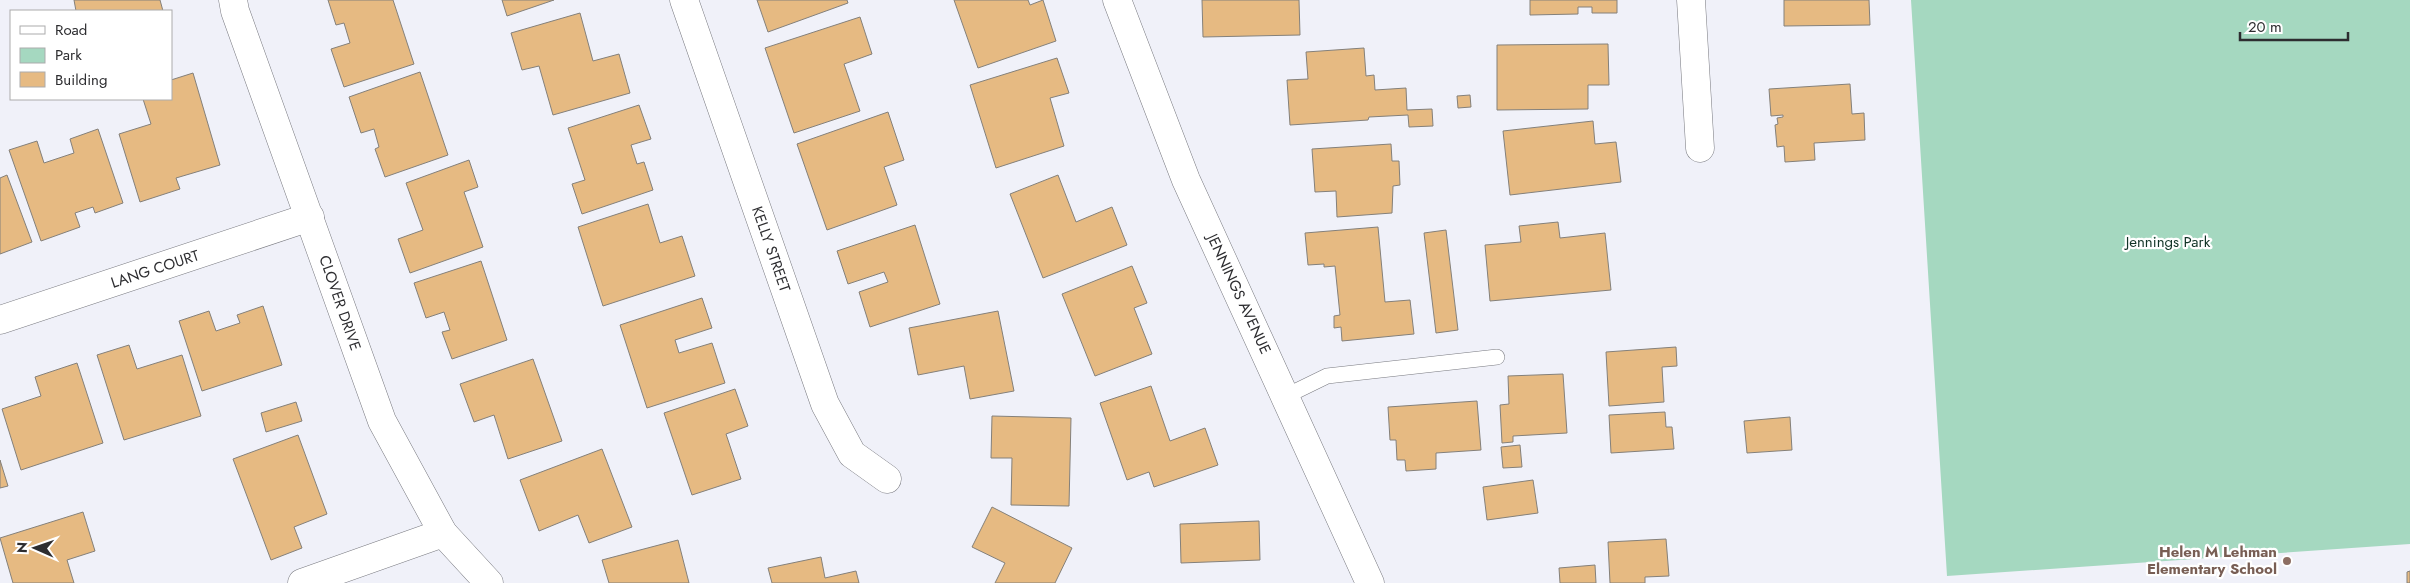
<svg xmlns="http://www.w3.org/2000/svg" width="2410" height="583" font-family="Jost,sans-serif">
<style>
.green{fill:#a5d8c0}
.building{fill:#e6ba82;stroke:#84807a}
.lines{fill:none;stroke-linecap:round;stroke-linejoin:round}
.service-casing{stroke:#797a80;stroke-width:16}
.minor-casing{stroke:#797a80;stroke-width:29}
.service{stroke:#fff;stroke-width:15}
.minor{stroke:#fff;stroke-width:28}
.education-dot{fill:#8d6e63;stroke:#fff;stroke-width:2}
.labels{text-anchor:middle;stroke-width:4.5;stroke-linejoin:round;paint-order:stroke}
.park-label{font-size:15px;fill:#123427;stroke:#fff}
.street-label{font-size:15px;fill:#2d2d30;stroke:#fff}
.education-label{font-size:15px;font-weight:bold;fill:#785e54;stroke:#fff;text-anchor:end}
</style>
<rect width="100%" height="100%" fill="#f0f1f9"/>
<polygon class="green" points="1911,0 2410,0 2410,544 1947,576"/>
<g class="building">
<polygon points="74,0 160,0 163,11 76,11"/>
<polygon points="328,0 393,0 414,64 344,87 331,49 350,43 344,23 336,25"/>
<polygon points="502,0 554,0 507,16"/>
<polygon points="757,0 847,0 848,3 768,32"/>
<polygon points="954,0 1028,0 1030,5 1043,0 1056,41 978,68"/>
<polygon points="1202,0 1299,0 1300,35 1203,37"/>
<polygon points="1530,0 1617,0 1617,13 1592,13 1592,7 1578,7 1578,14 1530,15"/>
<polygon points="1784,0 1869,0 1870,25 1784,26"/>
<polygon points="580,13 593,61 619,54 630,93 553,115 539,66 522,70 511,33"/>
<polygon points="860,17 872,54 844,64 860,111 794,133 765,48"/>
<polygon points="1608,44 1609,85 1588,85 1588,109 1497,110 1497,45"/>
<polygon points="1364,48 1366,76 1374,75 1375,90 1406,88 1407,110 1432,109 1433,126 1409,127 1408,115 1369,117 1368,120 1290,125 1287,80 1308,79 1306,52"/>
<polygon points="1057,58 1069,93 1050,98 1064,146 996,168 970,85"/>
<polygon points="420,72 448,155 385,177 375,149 379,147 374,129 361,133 349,97"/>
<polygon points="193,73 220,165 176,178 180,189 140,202 119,134 151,124 143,99 171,99 171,80"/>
<polygon points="1850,84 1852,114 1864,113 1865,140 1814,143 1815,160 1785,162 1784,146 1777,147 1775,125 1778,124 1777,118 1783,117 1783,115 1771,116 1769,89"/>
<polygon points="1470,95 1471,107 1458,108 1457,96"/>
<polygon points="639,105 651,139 631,145 637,164 644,162 653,190 582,214 572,184 585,180 568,128"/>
<polygon points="888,112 904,160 884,167 897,205 827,230 797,144"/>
<polygon points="1593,121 1595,144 1616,142 1621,182 1510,195 1503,131"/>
<polygon points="98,129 123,203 95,213 93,207 75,213 80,227 41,241 9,150 37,141 44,163 74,153 70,139"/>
<polygon points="1391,144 1392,161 1399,161 1400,185 1393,186 1392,213 1337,217 1336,191 1315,192 1312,149"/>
<polygon points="469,160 478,187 464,192 483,247 410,273 398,239 423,230 406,183"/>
<polygon points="7,175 32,242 0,254 0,178"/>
<polygon points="1058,175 1076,222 1112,207 1127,245 1043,278 1010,194"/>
<polygon points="648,204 660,243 682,236 695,276 603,306 578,227"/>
<polygon points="1558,222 1560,238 1605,233 1611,290 1490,301 1485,245 1521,242 1519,226"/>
<polygon points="915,225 940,304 870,327 859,292 888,282 884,272 848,284 837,251"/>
<polygon points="1378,227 1385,302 1410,300 1414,334 1342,341 1341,327 1334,328 1334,316 1340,315 1335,266 1324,267 1324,264 1308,265 1305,233"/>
<polygon points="1446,230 1458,330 1436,333 1424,233"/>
<polygon points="481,261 507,340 452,359 442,332 450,330 444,312 426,318 414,283"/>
<polygon points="1132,266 1147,303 1134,308 1152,354 1095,376 1062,294"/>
<polygon points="702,298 712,328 675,340 679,353 712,343 725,383 647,408 620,325"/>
<polygon points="263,306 282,365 202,391 179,321 209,311 216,331 240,323 237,315"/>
<polygon points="998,311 1014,391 970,399 964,366 918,375 909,328"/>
<polygon points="129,345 137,369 182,355 201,416 124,440 97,355"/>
<polygon points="1676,347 1677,366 1662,367 1664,402 1609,406 1606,352"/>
<polygon points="533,359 562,441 508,459 494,415 474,422 460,384"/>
<polygon points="77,363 103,443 21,470 2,409 41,396 35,377"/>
<polygon points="1563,374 1567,433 1513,436 1513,442 1502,443 1500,405 1509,404 1508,376"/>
<polygon points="1151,386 1170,441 1205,428 1218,465 1154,487 1149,472 1127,480 1100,403"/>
<polygon points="735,389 748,426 726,434 741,479 692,495 664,413"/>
<polygon points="1477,401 1481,450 1436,453 1436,469 1406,471 1405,460 1397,460 1396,440 1390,440 1388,407"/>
<polygon points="296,402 302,421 266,432 261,413"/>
<polygon points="1665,412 1666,427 1672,427 1674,449 1611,453 1609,415"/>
<polygon points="992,416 1071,418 1069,506 1011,505 1012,458 991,458"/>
<polygon points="1790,417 1792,450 1747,453 1744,421"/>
<polygon points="298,435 327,514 294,527 302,548 271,560 233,459"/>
<polygon points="1520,445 1522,467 1503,468 1501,447"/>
<polygon points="602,449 632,527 589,543 578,515 539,531 520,480"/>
<polygon points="0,460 8,486 0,488"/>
<polygon points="1533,480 1538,513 1487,520 1483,487"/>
<polygon points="992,507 1072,548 1055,583 995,583 1005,563 972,547"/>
<polygon points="83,512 95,551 67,560 74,583 13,583 0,538"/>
<polygon points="1259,521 1260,560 1181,563 1180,524"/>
<polygon points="1666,539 1669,576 1645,577 1645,583 1610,583 1608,542"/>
<polygon points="678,540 689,583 609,583 602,560"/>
<polygon points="821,557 825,578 856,571 859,583 772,583 768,568"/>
<polygon points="1595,565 1596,583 1560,583 1559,568"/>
<polygon points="2410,571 2410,583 2407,583 2407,572"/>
</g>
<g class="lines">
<defs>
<polyline id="service" points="1286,396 1327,376 1497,357"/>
<g id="minor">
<polyline points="233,0 235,11 382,421 443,533 489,583"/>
<polyline points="684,0 825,404 852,454 887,479"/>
<polyline points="1117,0 1186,180 1370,583"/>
<polyline points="1691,0 1700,148"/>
<polyline points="0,320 310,217"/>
<polyline points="302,583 443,533"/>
</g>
</defs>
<use href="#service" class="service-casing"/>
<use href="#minor" class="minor-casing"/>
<use href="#service" class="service"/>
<use href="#minor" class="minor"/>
</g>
<circle class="education-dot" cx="2287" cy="561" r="5"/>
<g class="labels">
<g class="park-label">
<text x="2168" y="247">Jennings Park</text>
</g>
<g class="street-label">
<text transform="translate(771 249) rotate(71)" y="5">KELLY STREET</text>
<text transform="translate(155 269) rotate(-18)" y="5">LANG COURT</text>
<text transform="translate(1239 294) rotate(65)" y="5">JENNINGS AVENUE</text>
<text transform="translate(340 303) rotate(71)" y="5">CLOVER DRIVE</text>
</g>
<g class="education-label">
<text x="2277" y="557">Helen M Lehman<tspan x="2277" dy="17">Elementary School</tspan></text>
</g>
</g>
<rect x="10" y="10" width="162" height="90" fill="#ffffff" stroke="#ababac"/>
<rect x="20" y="26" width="25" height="8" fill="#ffffff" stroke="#ababac"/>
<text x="55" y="35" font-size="15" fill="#2d2d30">Road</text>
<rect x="20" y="48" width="25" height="15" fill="#a5d8c0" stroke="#ababac"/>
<text x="55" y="60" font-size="15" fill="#2d2d30">Park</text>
<rect x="20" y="72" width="25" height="15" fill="#e6ba82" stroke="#ababac"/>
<text x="55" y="85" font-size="15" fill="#2d2d30">Building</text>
<g transform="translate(35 548) rotate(272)" stroke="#ffffff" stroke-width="4" paint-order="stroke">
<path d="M0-4L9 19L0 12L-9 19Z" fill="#2d2d30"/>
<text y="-8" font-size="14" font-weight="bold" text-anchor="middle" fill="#2d2d30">N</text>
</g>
<path d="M2240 32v8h108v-8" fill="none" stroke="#2d2d30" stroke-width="2.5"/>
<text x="2248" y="32" font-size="15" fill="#2d2d30" stroke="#ffffff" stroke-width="4" paint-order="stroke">20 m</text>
</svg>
